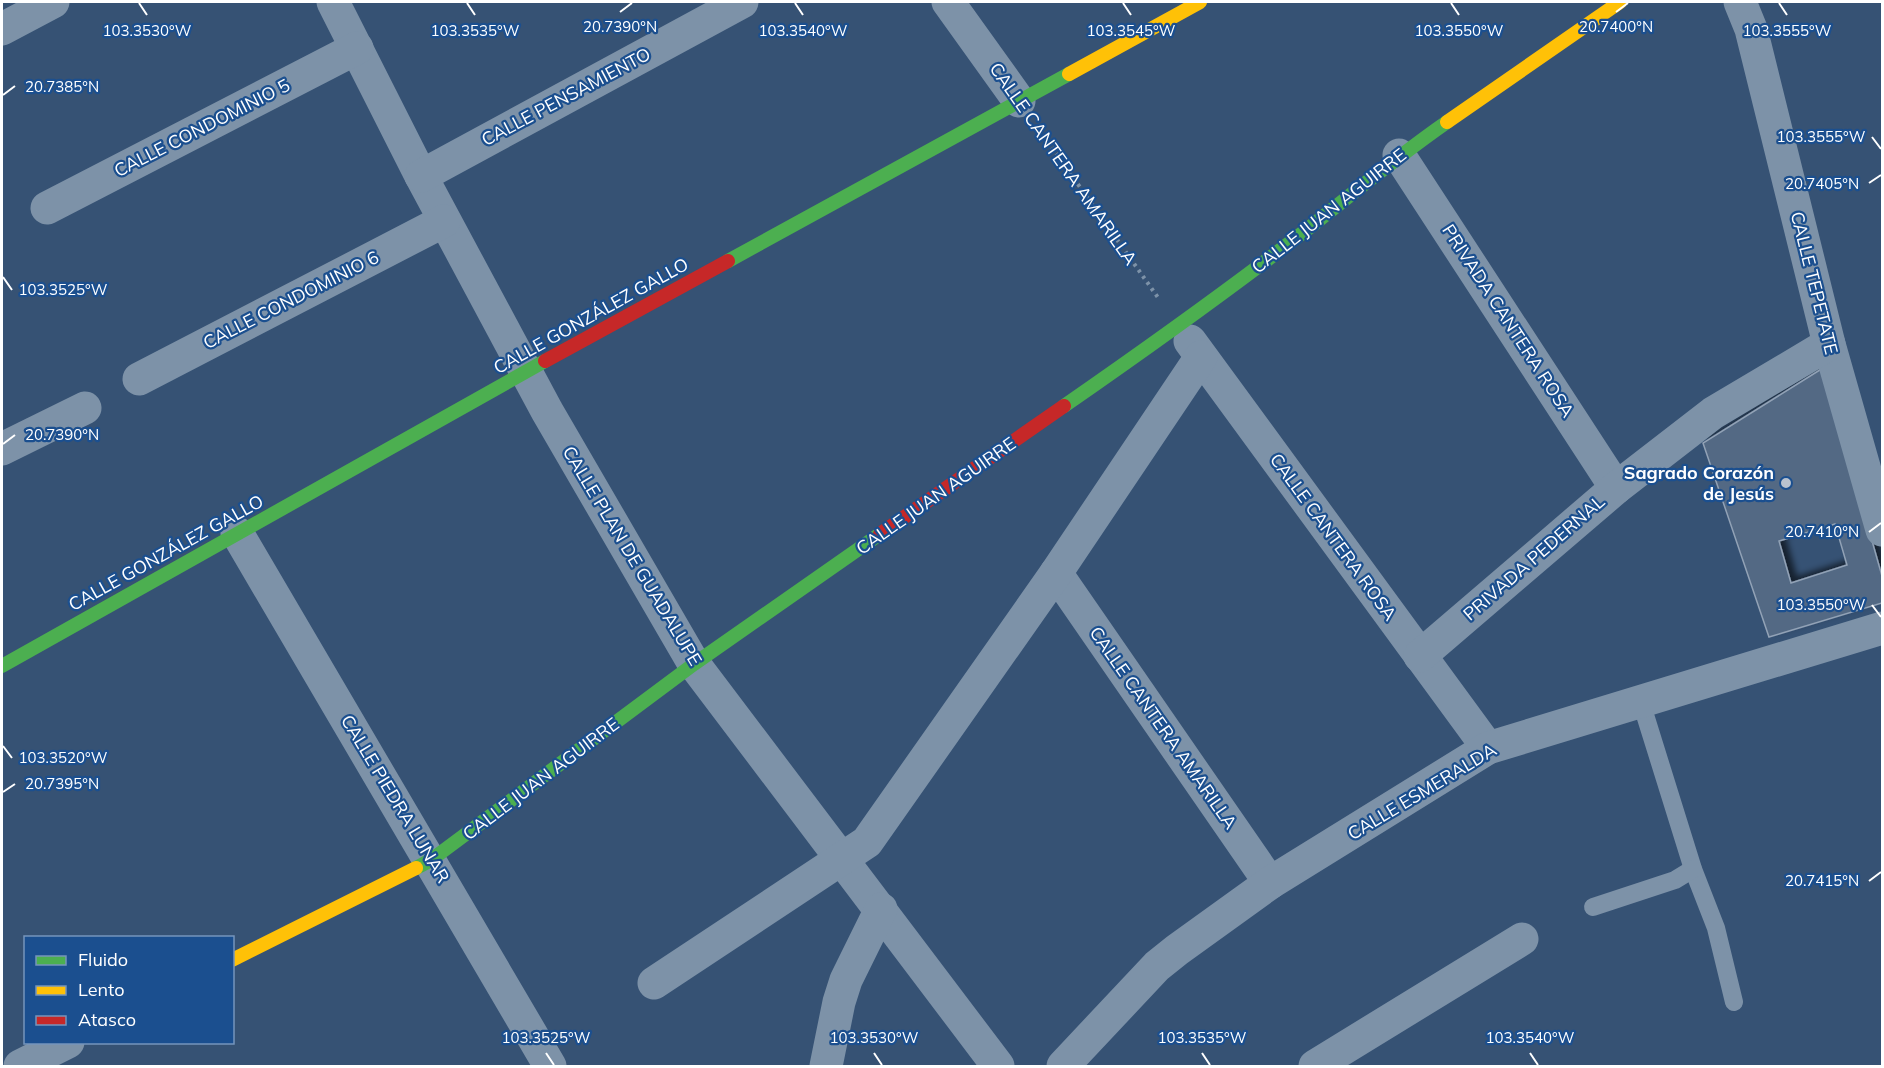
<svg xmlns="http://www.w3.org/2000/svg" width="1884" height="1068" font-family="Mulish,sans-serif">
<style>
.building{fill:#526984;stroke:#92a2b6;stroke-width:1.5;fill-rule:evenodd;filter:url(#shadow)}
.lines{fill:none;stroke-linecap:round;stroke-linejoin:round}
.path{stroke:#7d92a8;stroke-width:4;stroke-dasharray:3 4.5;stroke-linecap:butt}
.lane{stroke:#7d92a8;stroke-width:18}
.street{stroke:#7d92a8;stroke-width:33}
.fast{stroke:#4caf50;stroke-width:14}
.slow{stroke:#ffc107;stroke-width:14}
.jam{stroke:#c62828;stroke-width:14}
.ticks{fill:none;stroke:#fff;stroke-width:2}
.poi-dot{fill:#b9c2ce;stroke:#1b4f8f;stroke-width:2}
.labels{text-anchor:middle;stroke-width:4.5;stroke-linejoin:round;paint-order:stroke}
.street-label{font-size:18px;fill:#fff;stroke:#1b4f8f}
.poi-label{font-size:18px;font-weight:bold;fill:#fff;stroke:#1b4f8f;text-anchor:end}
.ticks-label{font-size:15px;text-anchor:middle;fill:#fff;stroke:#1b4f8f;stroke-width:4.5;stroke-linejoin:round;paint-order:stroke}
</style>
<defs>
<filter id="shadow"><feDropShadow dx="5.5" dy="-5.5" stdDeviation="3" flood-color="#0009"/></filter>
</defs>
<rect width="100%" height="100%" fill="#365274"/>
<path class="building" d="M1823,368L1882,576V603L1769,637L1703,443ZM1835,524L1847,565L1791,583L1779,541Z"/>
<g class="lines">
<polyline class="path" points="1039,129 1159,299"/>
<g class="lane">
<polyline points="1641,702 1693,869 1716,928 1734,1002"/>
<polyline points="1593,907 1675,880 1693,869"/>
</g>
<g class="street">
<polyline points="333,2 421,176 547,411 694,664 998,1066"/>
<polyline points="948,2 1019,101"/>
<polyline points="1740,2 1751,29 1829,344 1882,530"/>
<polyline points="2,29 53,2"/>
<polyline points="1399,155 1616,488"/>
<polyline points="421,176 742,2"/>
<polyline points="47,208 357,48"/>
<polyline points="1190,341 1488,748"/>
<polyline points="139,379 444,221"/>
<polyline points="2,449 85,408"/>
<polyline points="237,533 550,1066"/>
<polyline points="1056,573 1270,883"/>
<polyline points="1420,656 1616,488 1713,413 1829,344"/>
<polyline points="654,983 867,842 1056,573 1201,357"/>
<polyline points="20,1066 68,1042"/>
<polyline points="826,1066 839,1002 846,980 881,909"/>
<polyline points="1063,1066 1157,966 1177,950 1270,883 1488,748 1882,628"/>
<polyline points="1315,1066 1522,939"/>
</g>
<g class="fast">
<polyline points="728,261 1069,74"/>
<path d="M1064,406C1149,347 1233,287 1314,224C1358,189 1401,154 1447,122"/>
<polyline points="2,666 545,361"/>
<polyline points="416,868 431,860 694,664 880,534"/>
</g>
<g class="slow">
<polyline points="1069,74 1200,2"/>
<polyline points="1447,122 1620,2"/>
<polyline points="232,960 416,868"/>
</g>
<g class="jam">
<polyline points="545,361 728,261"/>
<polyline points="880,534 1064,406"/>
</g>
</g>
<path class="ticks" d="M139,3L147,15M467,3L475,15M795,3L803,15M1123,3L1131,15M1451,3L1459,15M1779,3L1787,15M620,12L632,3M1616,12L1628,3M3,95L15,86M1872,137L1881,149M1869,183L1881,175M3,277L12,290M3,444L15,435M1869,532L1881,523M1872,605L1881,617M3,746L12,758M3,792L15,784M1869,881L1881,872M546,1053L554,1065M874,1053L882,1065M1202,1053L1210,1065M1530,1053L1538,1065"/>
<circle class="poi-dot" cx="1786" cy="483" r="6"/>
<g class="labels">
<g class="street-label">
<text transform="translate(566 97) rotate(-28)" y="6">CALLE PENSAMIENTO</text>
<text transform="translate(202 128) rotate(-27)" y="6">CALLE CONDOMINIO 5</text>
<text transform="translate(1063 164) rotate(55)" y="6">CALLE CANTERA AMARILLA</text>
<text transform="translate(1329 211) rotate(-38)" y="6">CALLE JUAN AGUIRRE</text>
<text transform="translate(1814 283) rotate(76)" y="6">CALLE TEPETATE</text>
<text transform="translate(291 300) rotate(-27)" y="6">CALLE CONDOMINIO 6</text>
<text transform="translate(591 316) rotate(-29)" y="6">CALLE GONZÁLEZ GALLO</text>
<text transform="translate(1508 321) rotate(57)" y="6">PRIVADA CANTERA ROSA</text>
<text transform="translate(936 496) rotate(-35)" y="6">CALLE JUAN AGUIRRE</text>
<text transform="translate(1333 537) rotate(54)" y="6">CALLE CANTERA ROSA</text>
<text transform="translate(166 553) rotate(-29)" y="6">CALLE GONZÁLEZ GALLO</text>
<text transform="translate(632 556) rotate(59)" y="6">CALLE PLAN DE GUADALUPE</text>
<text transform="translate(1534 558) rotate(-41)" y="6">PRIVADA PEDERNAL</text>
<text transform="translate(1163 728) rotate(55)" y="6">CALLE CANTERA AMARILLA</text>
<text transform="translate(541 779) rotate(-37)" y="6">CALLE JUAN AGUIRRE</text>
<text transform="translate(1422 792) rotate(-31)" y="6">CALLE ESMERALDA</text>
<text transform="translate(395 799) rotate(59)" y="6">CALLE PIEDRA LUNAR</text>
</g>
<g class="poi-label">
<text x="1774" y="479">Sagrado Corazón<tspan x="1774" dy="21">de Jesús</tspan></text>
</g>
</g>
<g class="ticks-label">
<text x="620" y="32">20.7390°N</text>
<text x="1616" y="32">20.7400°N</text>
<text x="147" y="36">103.3530°W</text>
<text x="475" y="36">103.3535°W</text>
<text x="803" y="36">103.3540°W</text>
<text x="1131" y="36">103.3545°W</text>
<text x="1459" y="36">103.3550°W</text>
<text x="1787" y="36">103.3555°W</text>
<text x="62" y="92">20.7385°N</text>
<text x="1821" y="142">103.3555°W</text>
<text x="1822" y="189">20.7405°N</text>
<text x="63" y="295">103.3525°W</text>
<text x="62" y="440">20.7390°N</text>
<text x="1822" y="537">20.7410°N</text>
<text x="1821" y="610">103.3550°W</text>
<text x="63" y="763">103.3520°W</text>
<text x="62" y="789">20.7395°N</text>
<text x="1822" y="886">20.7415°N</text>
<text x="546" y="1043">103.3525°W</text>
<text x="874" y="1043">103.3530°W</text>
<text x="1202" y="1043">103.3535°W</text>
<text x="1530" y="1043">103.3540°W</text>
</g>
<rect width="1884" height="1068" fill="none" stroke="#ffffff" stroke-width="6"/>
<rect x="24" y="936" width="210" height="108" fill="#1b4f8f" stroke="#7695bc" stroke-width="1.5"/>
<rect x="36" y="956" width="30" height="9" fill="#4caf50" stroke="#7695bc" stroke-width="1.5"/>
<text x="78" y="966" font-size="18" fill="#ffffff">Fluido</text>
<rect x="36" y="986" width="30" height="9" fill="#ffc107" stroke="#7695bc" stroke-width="1.5"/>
<text x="78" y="996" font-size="18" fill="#ffffff">Lento</text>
<rect x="36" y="1016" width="30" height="9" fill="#c62828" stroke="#7695bc" stroke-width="1.5"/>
<text x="78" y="1026" font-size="18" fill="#ffffff">Atasco</text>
</svg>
